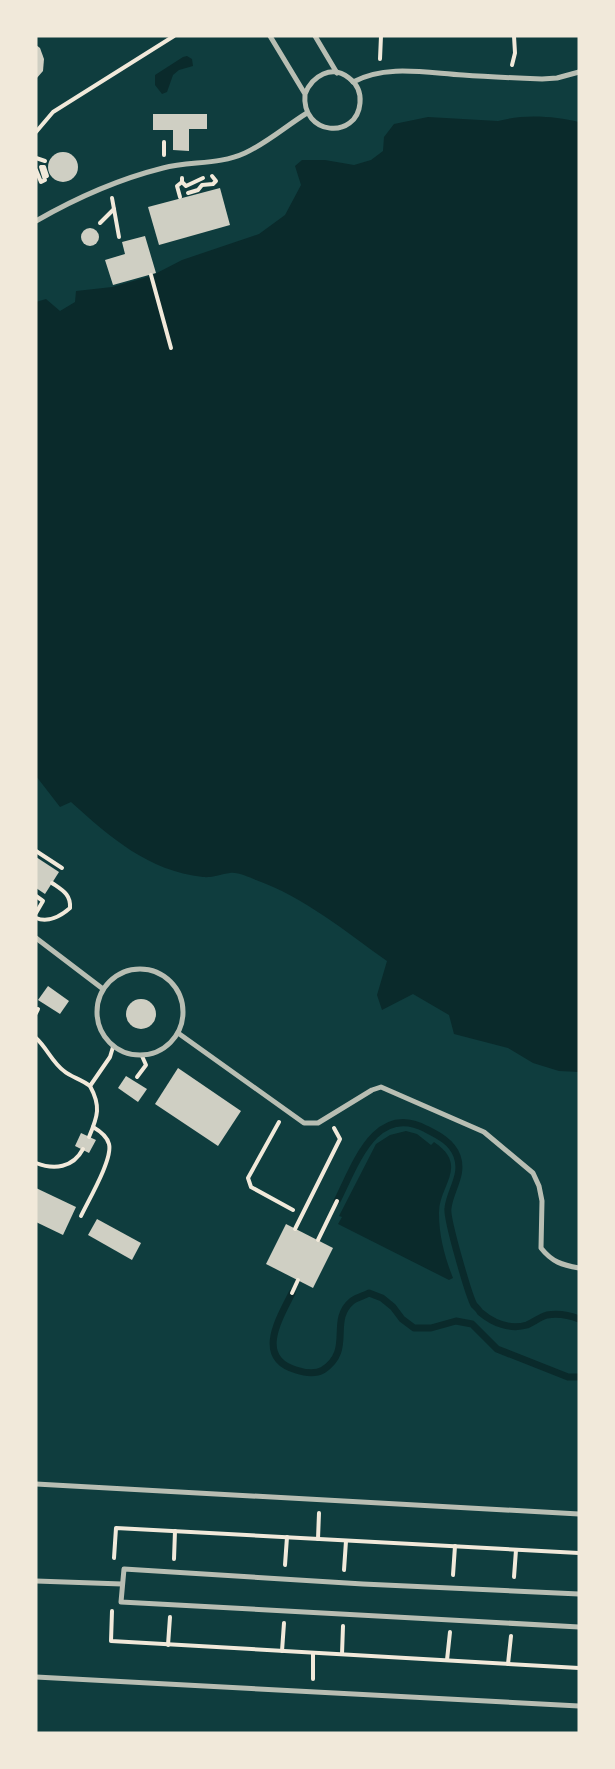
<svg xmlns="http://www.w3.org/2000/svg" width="615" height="1769" font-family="Inter,sans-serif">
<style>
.water{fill:#0a2a2b}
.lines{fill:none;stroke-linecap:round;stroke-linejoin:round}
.stream{stroke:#0a2a2b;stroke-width:7}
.building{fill:#cfcfc3}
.path{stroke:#f1e9da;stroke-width:4}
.pedestrian{stroke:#b8beb3;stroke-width:5}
</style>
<rect width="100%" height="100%" fill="#0f3d3e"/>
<g class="water">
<polygon points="187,56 192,59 193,66 179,70 173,75 167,92 162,94 155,85 155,75 183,57"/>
<path d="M428,117L498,121C523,114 554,116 579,122V1072L559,1071L533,1063L508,1048L454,1034L449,1015L413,994L382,1010L377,995L387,961C346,932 304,897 256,880C248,877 238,872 230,873C221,874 212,878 203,877C148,871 110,837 71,802L60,807L36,776V302L46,299L60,311L75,302L76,291L112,287L151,276L182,260L259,234L285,215L301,185L295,166L302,160H325L354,165L371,160L383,151L384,137L394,124Z"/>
<path d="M406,1131L417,1134L431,1145L434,1142C470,1166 438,1186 439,1214C439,1236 445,1258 453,1278L449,1280L338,1224L342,1217L339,1216L376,1144L390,1135Z"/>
</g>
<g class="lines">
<g class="stream">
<path d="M337,1201C355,1166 375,1102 426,1129C438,1135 452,1142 457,1156C464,1175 450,1190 448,1208C446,1218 469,1296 474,1305C475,1306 480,1311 480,1312C493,1323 510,1330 527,1325C534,1322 540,1317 547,1315C558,1313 569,1315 579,1319"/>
<path d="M292,1293C279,1319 255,1358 296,1370C305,1373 316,1374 323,1370C354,1350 328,1321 352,1301C357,1297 364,1296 369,1293L382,1298L393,1307L402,1319L414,1328H431L456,1321L472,1324L497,1349L568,1377H579"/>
</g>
</g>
<g class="building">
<polygon points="36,45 40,48 44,59 43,71 36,79"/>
<polygon points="153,114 207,114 207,129 189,129 189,151 173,150 173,130 153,130"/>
<circle cx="63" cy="167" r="15"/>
<polygon points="220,188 230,225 159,245 148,207"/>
<circle cx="90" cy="237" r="9"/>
<polygon points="145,236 156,273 113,285 105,260 125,254 122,242"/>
<polygon points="36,857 59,872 45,894 36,888"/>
<polygon points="48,986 69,1001 60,1014 38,1000"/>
<circle cx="141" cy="1014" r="15"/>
<polygon points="178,1068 241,1111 218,1146 155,1104"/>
<polygon points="126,1076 147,1089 138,1102 118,1088"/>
<polygon points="81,1133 96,1140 89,1153 75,1146"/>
<polygon points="36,1188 76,1207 63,1235 36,1222"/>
<polygon points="97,1219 141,1243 132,1260 88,1235"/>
<polygon points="286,1224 333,1248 313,1288 266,1264"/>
</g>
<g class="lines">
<g class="path">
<polyline points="380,59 381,36"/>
<polyline points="512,65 515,53 514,36"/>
<polyline points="36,132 53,112 174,36"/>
<polyline points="164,155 164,142"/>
<polyline points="36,158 45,161"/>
<polyline points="36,170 41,182 45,180 41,167 44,167 47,176"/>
<polyline points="182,178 182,182 186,186 203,178"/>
<polyline points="188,193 198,190 202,185 213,184 216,181 212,176"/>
<polyline points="180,197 177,186 182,182"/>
<polyline points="112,198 119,237"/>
<polyline points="100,223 114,209"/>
<polyline points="151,275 171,348"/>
<polyline points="36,851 62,868"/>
<polyline points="36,896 43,901 36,913"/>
<path d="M36,918C48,923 61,916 70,908C71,894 62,890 52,883"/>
<polyline points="36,1013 38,1009"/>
<path d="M36,1038C47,1048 52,1062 64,1071C71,1077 81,1079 90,1086L110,1057L113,1047"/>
<polyline points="137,1077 146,1065 142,1056"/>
<polyline points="279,1122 248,1178 251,1187 293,1210"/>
<path d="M89,1137C98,1116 101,1106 90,1086"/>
<path d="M36,1163C54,1170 73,1168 83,1149"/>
<path d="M81,1216C88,1201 113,1159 109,1144C107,1136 100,1131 93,1127"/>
<polyline points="295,1229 340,1139 334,1128"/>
<polyline points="318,1240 337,1201"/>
<polyline points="292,1293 298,1280"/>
<polyline points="318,1539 319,1513"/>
<polyline points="114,1558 116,1528 579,1553"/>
<polyline points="174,1559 175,1531"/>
<polyline points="285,1565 287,1537"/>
<polyline points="344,1570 346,1541"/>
<polyline points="453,1575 455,1546"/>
<polyline points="514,1577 516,1550"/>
<polyline points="112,1611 111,1641 579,1668"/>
<polyline points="168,1645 170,1617"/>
<polyline points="282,1651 284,1623"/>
<polyline points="342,1654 343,1626"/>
<polyline points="447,1660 450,1632"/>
<polyline points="508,1664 511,1636"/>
<polyline points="313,1679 313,1653"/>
</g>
<g class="pedestrian">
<path d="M270,36L305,94C301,136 357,140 360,103C361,93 357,84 349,78C332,64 312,76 305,94"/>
<polyline points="315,36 337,73"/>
<path d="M353,82C386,64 427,73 463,75C490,77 516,78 542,79L557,78L579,72"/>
<path d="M36,221C76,198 119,179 163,168C190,161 219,165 245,153C267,143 286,126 307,113"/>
<polyline points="36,938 103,989"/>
<circle cx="140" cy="1012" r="43"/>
<path d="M178,1033L304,1123H318L372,1090L381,1087L484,1132L533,1173L539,1186L542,1201L541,1248C552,1262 562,1265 579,1268"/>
<polyline points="36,1484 579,1514"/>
<polyline points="36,1581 122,1584"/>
<polyline points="579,1594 363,1584 124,1569 121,1602 579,1627"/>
<polyline points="36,1677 579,1706"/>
</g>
</g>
<rect width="615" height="1769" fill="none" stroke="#f1e9da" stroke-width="75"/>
</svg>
